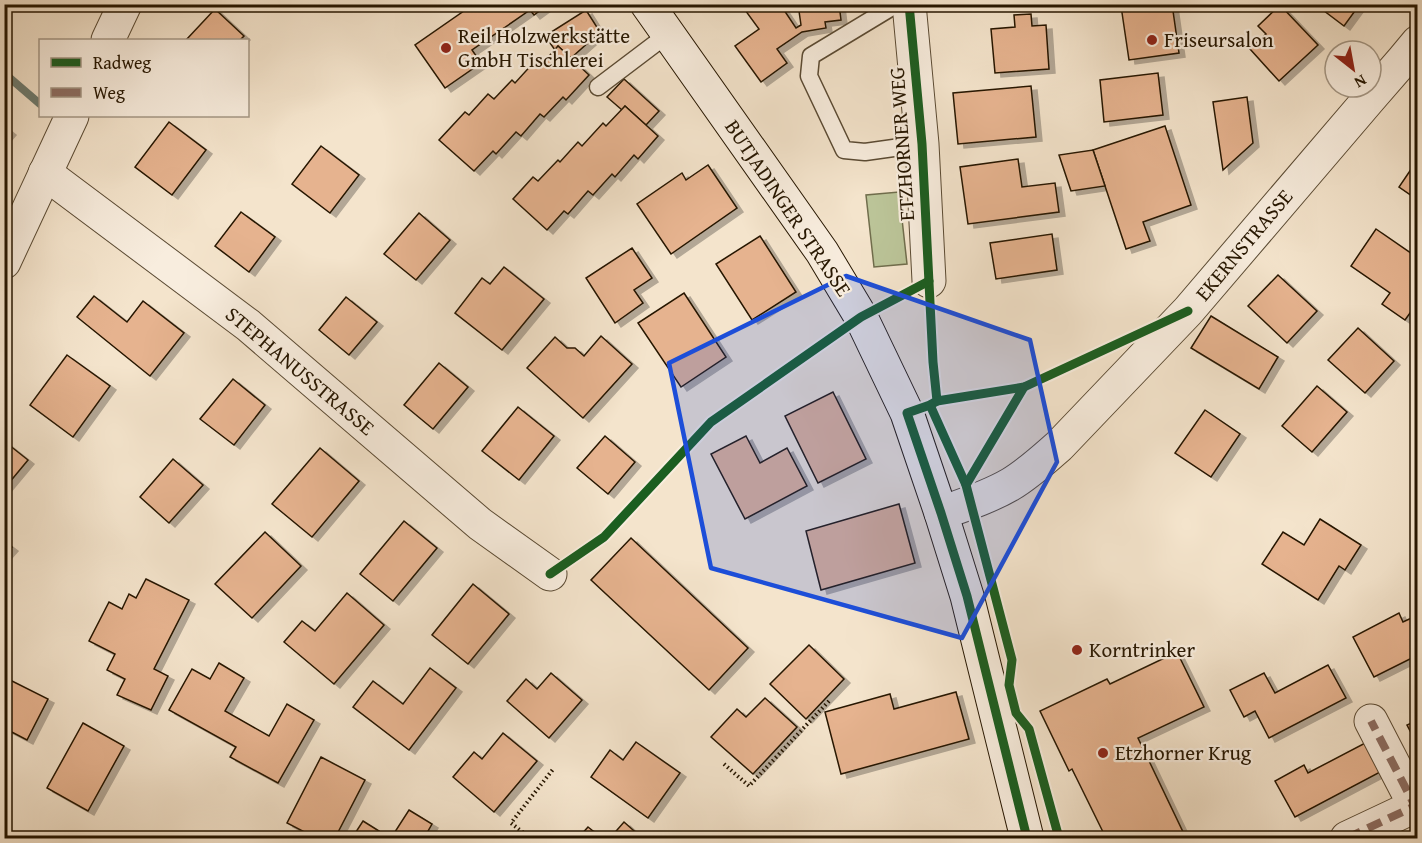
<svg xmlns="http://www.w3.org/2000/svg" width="1422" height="843" font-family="'Gentium Book Plus',serif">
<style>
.green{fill:#bbc498;stroke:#706d4c;stroke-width:1.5}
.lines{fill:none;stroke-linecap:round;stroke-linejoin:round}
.stream{stroke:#6d7b70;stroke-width:8}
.building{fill:#e6b38f;stroke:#261600;stroke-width:1.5;filter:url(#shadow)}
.lane-casing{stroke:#5a4a33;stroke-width:19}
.street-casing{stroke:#5a4a33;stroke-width:35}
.secondary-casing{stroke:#261600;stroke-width:35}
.path{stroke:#261600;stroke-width:4;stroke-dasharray:1.5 3;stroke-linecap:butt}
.lane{stroke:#f8edde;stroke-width:16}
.street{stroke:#f8edde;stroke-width:33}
.secondary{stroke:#f8edde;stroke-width:33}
.quiet{stroke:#8d6e63;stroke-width:8;stroke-dasharray:15 8;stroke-linecap:butt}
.cycleway-casing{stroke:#f8edde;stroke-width:13}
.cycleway{stroke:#1b5e20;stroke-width:9}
.marked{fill:#1d4ed8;fill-opacity:0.2;stroke:#1d4ed8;stroke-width:4.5;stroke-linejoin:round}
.poi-dot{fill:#8f2418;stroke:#f8edde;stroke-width:2}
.labels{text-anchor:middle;stroke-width:4.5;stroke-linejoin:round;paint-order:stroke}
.poi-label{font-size:21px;fill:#261600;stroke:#f8edde;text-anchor:start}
.street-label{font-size:21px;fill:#261600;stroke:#f8edde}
</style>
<defs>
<filter id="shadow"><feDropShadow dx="6" dy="4" stdDeviation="0" flood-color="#0004"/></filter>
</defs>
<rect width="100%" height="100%" fill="#f4e4cc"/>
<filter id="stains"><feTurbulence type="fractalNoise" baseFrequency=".00333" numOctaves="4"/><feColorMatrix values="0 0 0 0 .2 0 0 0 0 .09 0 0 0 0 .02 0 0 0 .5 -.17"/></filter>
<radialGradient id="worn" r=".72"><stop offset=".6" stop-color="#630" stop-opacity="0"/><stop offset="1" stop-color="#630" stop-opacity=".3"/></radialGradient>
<polygon class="green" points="899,192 907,264 874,267 866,195"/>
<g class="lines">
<polyline class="stream" points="4,73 40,104"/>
</g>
<g class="building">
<polygon points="474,4 549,4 534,15 530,10 472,50 481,63 445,88 415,45"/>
<polygon points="753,4 780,4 796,28 801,25 798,4 839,4 841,20 825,22 826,28 802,32 777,49 787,63 761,82 735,46 759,29 745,10"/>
<polygon points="1134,4 1172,4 1179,53 1129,60 1121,6"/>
<polygon points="1315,4 1360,4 1344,26"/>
<polygon points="1280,5 1318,45 1279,81 1250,49 1266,34 1258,26"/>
<polygon points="215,9 244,36 240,40 186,40"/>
<polygon points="586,10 600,32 571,58 558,46 555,50 545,36"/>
<polygon points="1031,14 1032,26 1046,25 1049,69 995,73 991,29 1015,27 1014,15"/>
<polygon points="558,46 589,75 566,100 563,97 544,117 540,114 521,136 516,132 496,154 493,151 474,171 439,140 465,112 469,115 488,94 494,99 512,80 515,83 535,61 540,66"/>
<polygon points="1158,73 1163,115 1104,122 1100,80"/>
<polygon points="624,79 659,111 646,125 625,106 622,110 607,97"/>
<polygon points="1031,86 1036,137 958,144 953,93"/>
<polygon points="1247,97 1253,143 1223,170 1213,102"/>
<polygon points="625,106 658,136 638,159 634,155 615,177 612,174 593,195 588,191 568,214 564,211 547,230 513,199 533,177 538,181 558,160 560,162 578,142 582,146 603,123 606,126"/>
<polygon points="169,122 206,150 172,195 135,167"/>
<polygon points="4,126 10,131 4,138"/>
<polygon points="1165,126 1191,205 1143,222 1150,241 1126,249 1093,150"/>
<polygon points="321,146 359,175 330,213 292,184"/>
<polygon points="1093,150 1105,186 1071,191 1059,155"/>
<polygon points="1018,159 1022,187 1055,183 1059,212 968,224 960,167"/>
<polygon points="1418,159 1418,200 1399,187"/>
<polygon points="708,165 737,208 671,254 637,204 682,173 686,180"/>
<polygon points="241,212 275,237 249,272 215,246"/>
<polygon points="419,213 450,240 416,280 384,254"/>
<polygon points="1376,229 1418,258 1418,302 1405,320 1382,304 1390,293 1351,266"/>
<polygon points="1052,234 1057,270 996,279 990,243"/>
<polygon points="760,236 796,292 752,320 716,264"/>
<polygon points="632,248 652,278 634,290 643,303 615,323 586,278"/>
<polygon points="504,267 544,299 502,350 455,313 482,278 490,284"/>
<polygon points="1278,275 1317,311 1287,343 1248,306"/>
<polygon points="684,293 726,357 681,387 638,323"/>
<polygon points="94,296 127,322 143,301 184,333 150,376 77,317"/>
<polygon points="346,297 377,322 349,355 319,330"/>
<polygon points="1211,316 1278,357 1259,389 1191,348"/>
<polygon points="1358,328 1394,361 1365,393 1328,360"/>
<polygon points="601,336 632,364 583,418 527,368 555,337 567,348 575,348 584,356"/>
<polygon points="67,355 110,386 73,437 30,405"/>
<polygon points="439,363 468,387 433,429 404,405"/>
<polygon points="233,379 265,405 234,445 200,419"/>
<polygon points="1317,386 1347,412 1312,452 1282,426"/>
<polygon points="833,392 866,459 818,483 785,416"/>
<polygon points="518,407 554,436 519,480 482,451"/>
<polygon points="1205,410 1240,434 1211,477 1175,453"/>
<polygon points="605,436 635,462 608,494 577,468"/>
<polygon points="746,436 760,463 787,448 807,486 745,519 711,454"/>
<polygon points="4,441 28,460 4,489"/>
<polygon points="320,448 359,481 312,537 272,504"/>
<polygon points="173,459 203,485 169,523 140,497"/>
<polygon points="899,504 915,563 821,590 806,531"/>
<polygon points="1320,519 1361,545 1345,570 1339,566 1318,600 1262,564 1283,532 1304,545"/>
<polygon points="404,521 437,548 393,601 360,574"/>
<polygon points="265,532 301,566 252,618 215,584"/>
<polygon points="631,538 748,648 709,690 591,580"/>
<polygon points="4,541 12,547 4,556"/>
<polygon points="146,579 189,600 154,669 168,676 151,710 117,695 125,679 107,670 115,654 89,641 109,602 122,609 129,594 136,598"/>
<polygon points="473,584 509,614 468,664 432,635"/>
<polygon points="347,593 384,625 334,684 284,642 302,621 315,631"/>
<polygon points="1399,613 1403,622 1418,615 1418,655 1374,677 1353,637"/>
<polygon points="809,645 844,679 806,719 770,684"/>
<polygon points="1177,652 1204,707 1138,738 1186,838 1190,835 1192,838 1106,838 1072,769 1069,771 1040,711 1107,679 1110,684"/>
<polygon points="219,663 244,678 225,711 269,736 287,704 314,720 278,783 230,757 236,747 169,710 192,669 210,679"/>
<polygon points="1328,665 1346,698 1269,738 1255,711 1244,717 1230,690 1264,673 1275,693"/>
<polygon points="430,668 456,688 409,750 353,707 373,681 403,704"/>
<polygon points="551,673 582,700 549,738 507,701 526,679 537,689"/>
<polygon points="4,677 48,699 27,740 4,728"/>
<polygon points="956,692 969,739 841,774 825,712 890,694 894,709"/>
<polygon points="765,698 797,727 753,774 711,737 737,709 746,717"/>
<polygon points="1418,720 1418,746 1407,725"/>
<polygon points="83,723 124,746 88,811 47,788"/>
<polygon points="503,733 537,761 494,812 453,777 474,752 482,759"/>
<polygon points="1369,741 1384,770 1295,817 1275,781 1304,765 1308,773"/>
<polygon points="636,742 680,773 648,818 591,777 610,750 623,760"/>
<polygon points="321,757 365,780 335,838 316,838 287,823"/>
<polygon points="409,810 432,824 424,838 391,838"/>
<polygon points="363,821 379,831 374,838 352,838"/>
<polygon points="624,822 642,838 610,838"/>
<polygon points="588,827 602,838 578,838"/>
</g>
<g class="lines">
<defs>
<g id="lane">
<polyline points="897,4 811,56 809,76 844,150 865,152 922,144"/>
<polyline points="598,87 668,34"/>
</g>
<g id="street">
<polyline points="909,4 922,144 929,281"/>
<polyline points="108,40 125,4"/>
<polyline points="45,173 248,325 480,524 550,574"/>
<polyline points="4,262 72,116"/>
<path d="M941,513C964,505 989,497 1011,484C1028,474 1044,459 1059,446L1188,311L1370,98L1403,60L1418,42"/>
<polyline points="1347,838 1415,806 1371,721"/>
</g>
<polyline id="secondary" points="647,4 822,252 861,317 907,413 941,513 967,596 1027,838"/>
</defs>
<use href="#lane" class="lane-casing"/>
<use href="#street" class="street-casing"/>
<use href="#secondary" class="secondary-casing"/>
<g class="path">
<polyline points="724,764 749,786 829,701"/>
<polyline points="530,838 511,823 554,768"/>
</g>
<use href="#lane" class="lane"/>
<use href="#street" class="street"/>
<use href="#secondary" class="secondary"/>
<polyline class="quiet" points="1347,838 1415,806 1371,721"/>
<defs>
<g id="cycleway">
<polyline points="909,4 922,144 933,362 937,401 930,405 907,413 941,513 967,596 1027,838"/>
<polyline points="937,401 1024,387 1188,311"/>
<polyline points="930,405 966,485 1012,660 1009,685 1016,713 1029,729 1059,838"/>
<polyline points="966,485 1024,387"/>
<polyline points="550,574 604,537 711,422 861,317 929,281"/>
</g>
</defs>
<use href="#cycleway" class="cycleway-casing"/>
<use href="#cycleway" class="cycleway"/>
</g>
<path class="marked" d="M846,276L1030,340L1057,462L962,638L711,568L669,363Z"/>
<g class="poi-dot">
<circle cx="1152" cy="40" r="6"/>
<circle cx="446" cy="48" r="6"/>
<circle cx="1077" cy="650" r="6"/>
<circle cx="1103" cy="753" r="6"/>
</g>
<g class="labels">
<g class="poi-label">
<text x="458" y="43">Reil Holzwerkstätte<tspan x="458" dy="24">GmbH Tischlerei</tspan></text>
<text x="1164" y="47">Friseursalon</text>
<text x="1089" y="657">Korntrinker</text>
<text x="1115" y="760">Etzhorner Krug</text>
</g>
<g class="street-label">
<text transform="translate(902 144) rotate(-94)" y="7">ETZHORNER WEG</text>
<text transform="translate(788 208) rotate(56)" y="7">BUTJADINGER STRASSE</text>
<text transform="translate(1244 245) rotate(-50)" y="7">EKERNSTRASSE</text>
<text transform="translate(300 371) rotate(40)" y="7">STEPHANUSSTRASSE</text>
</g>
</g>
<rect width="1422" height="843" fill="none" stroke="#f4e4cc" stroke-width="24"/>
<rect x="6" y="6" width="1410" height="831" fill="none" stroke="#261600" stroke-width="3"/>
<rect x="12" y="12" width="1398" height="819" fill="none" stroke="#261600" stroke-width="1.5"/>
<rect x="39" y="39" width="210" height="78" fill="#f8edde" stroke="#a49785" stroke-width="1.5"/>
<rect x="51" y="58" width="30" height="9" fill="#1b5e20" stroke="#a49785" stroke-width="1.5"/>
<text x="93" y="69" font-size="18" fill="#261600">Radweg</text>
<rect x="51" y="88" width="30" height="9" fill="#8d6e63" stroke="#a49785" stroke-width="1.5"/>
<text x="93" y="99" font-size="18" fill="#261600">Weg</text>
<g transform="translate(1353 69) rotate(149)"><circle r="28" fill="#f8edde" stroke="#a49785" stroke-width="1.5"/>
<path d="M0-4.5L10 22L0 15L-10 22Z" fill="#8f2418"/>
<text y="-9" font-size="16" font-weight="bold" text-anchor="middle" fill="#261600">N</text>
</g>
<rect width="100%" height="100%" filter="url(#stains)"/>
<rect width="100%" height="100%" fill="url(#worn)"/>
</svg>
